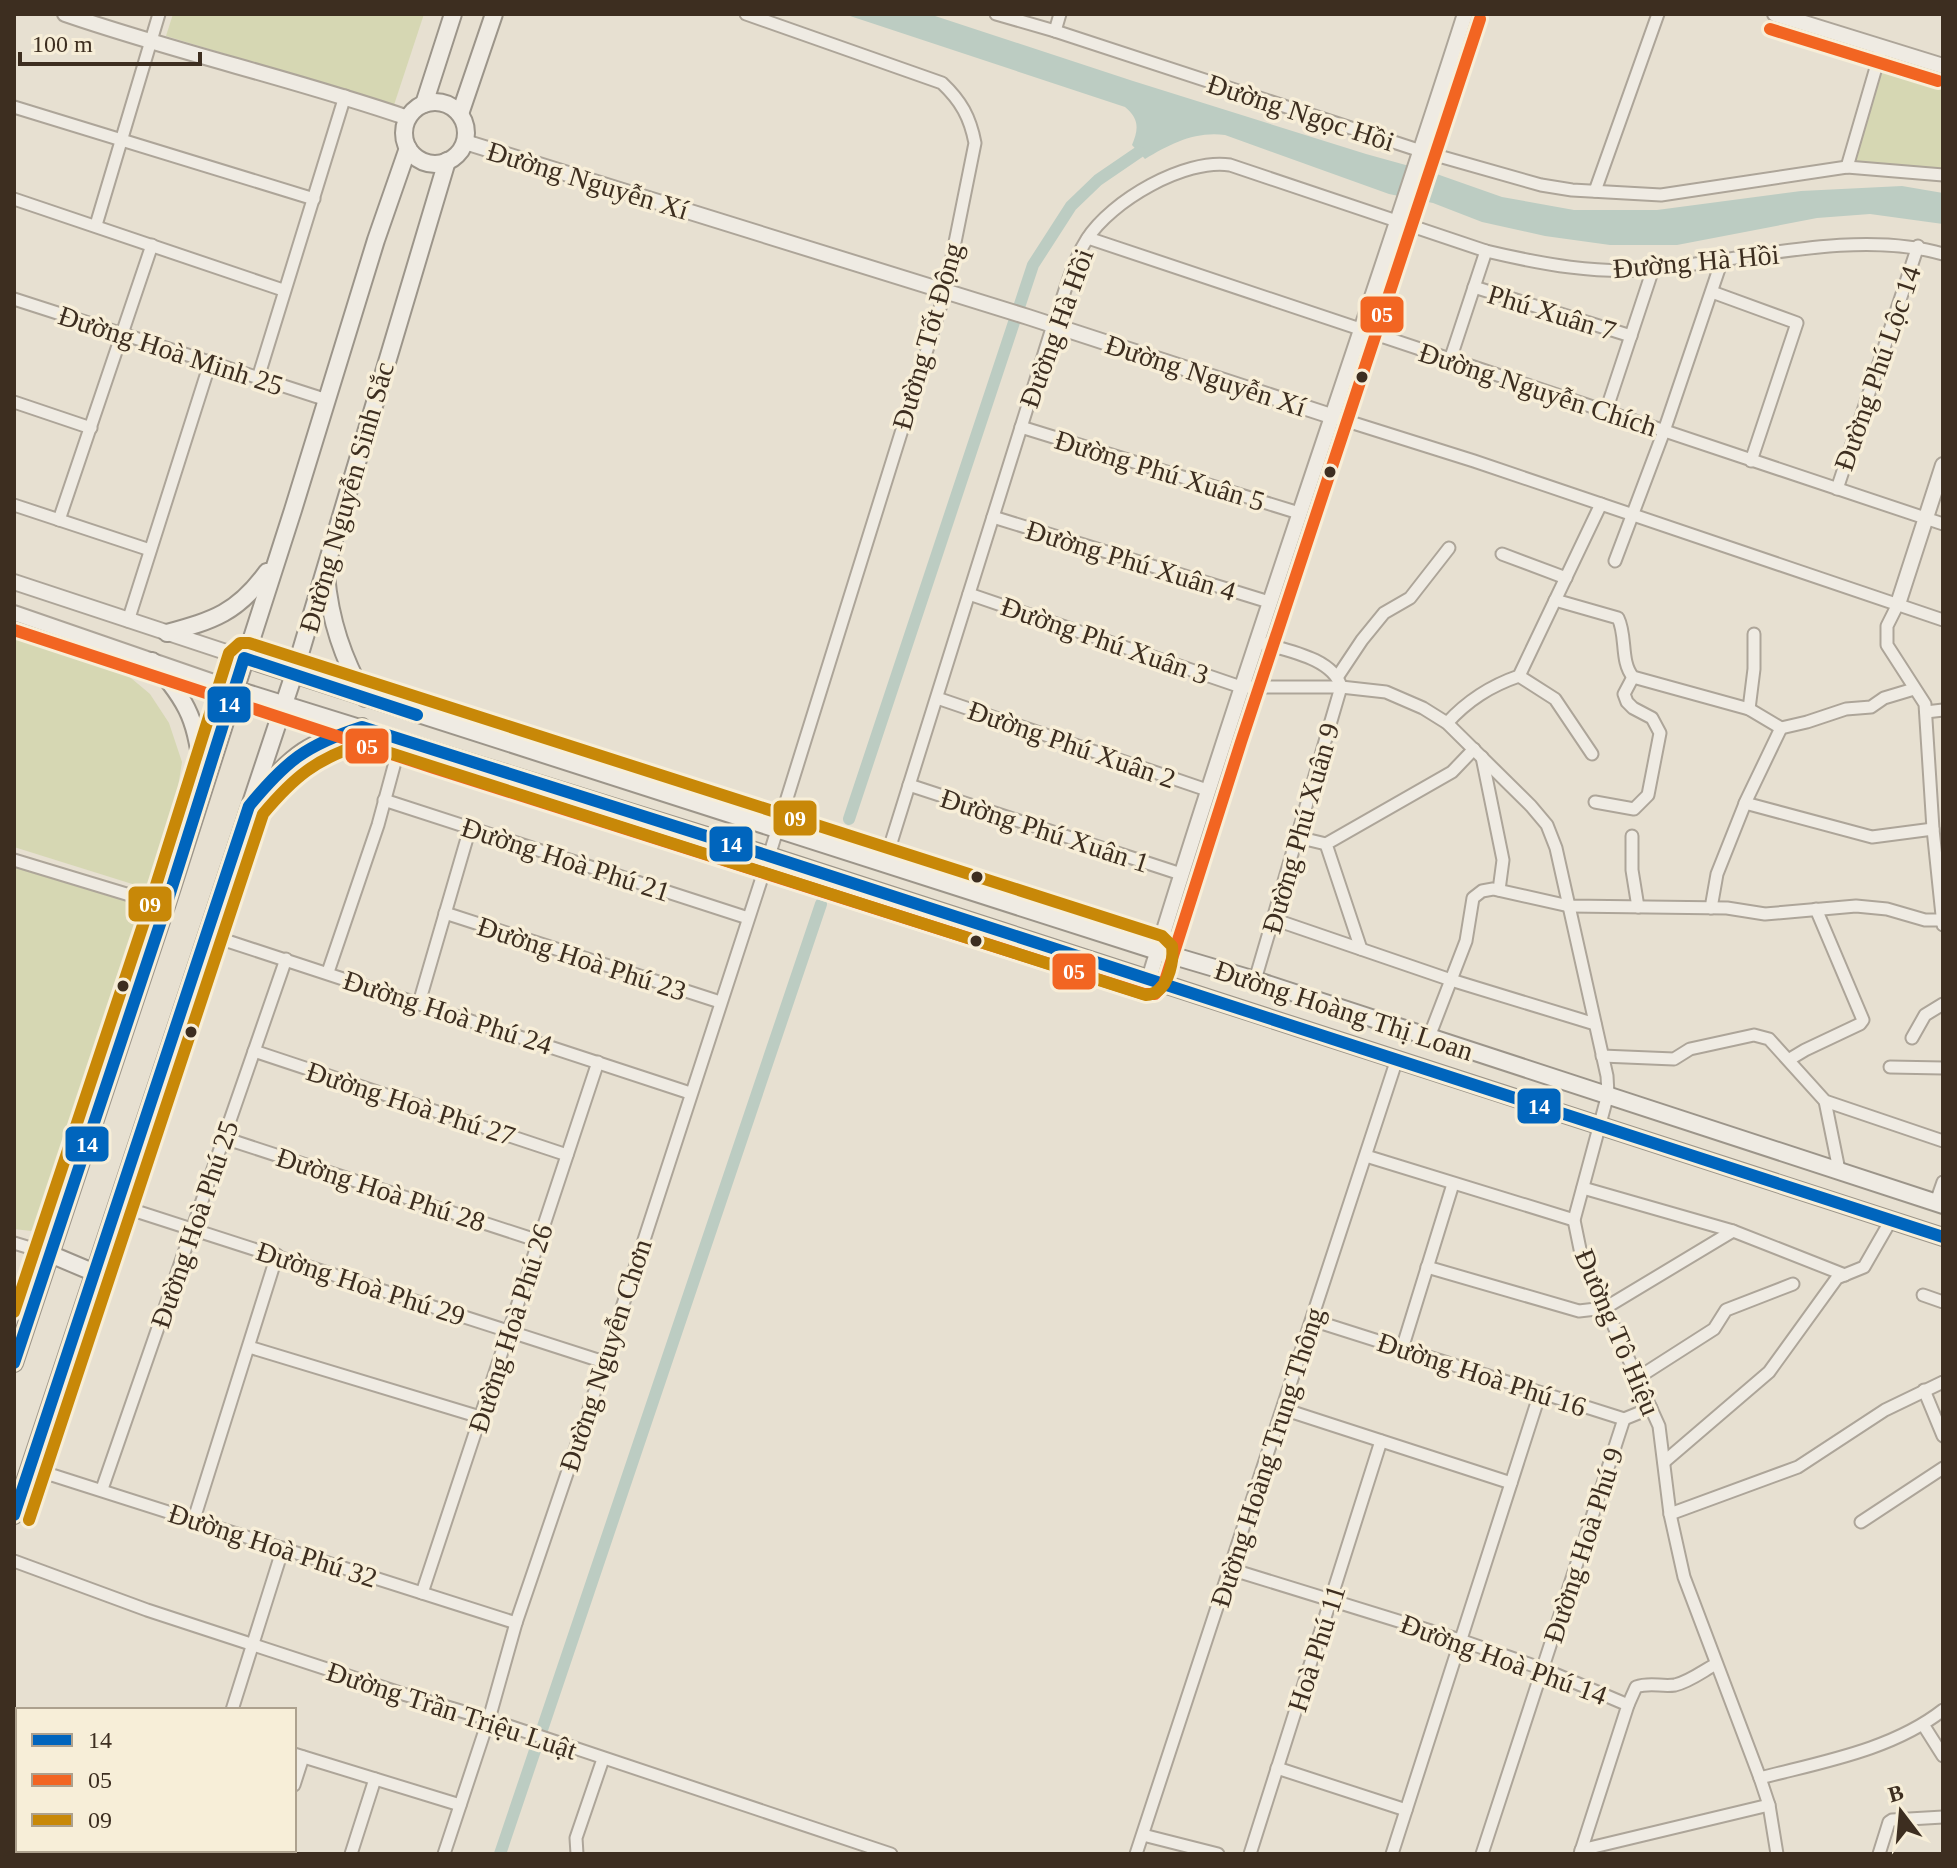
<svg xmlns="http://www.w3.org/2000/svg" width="1957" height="1868" font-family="Georgia,serif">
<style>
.green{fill:#d6d7b3}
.water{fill:#bcccc2}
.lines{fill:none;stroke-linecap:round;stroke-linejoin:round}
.canal{stroke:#bcccc2;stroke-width:12}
.minor-casing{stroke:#ada599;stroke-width:15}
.tertiary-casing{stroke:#ada599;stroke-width:18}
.secondary-casing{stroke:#9c958a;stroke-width:20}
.minor{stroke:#efebe3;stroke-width:11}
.tertiary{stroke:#efebe3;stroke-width:14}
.secondary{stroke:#efebe3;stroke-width:16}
.bus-1-casing{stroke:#f7eed8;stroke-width:18}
.bus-2-casing{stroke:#f7eed8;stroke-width:18}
.bus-3-casing{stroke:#f7eed8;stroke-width:18}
.bus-1{stroke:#0065bd;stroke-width:12}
.bus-2{stroke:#f26522;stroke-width:12}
.bus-3{stroke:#c88808;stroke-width:12}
.bus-dot{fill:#3d2e20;stroke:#f7eed8;stroke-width:3}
.labels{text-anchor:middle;stroke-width:7;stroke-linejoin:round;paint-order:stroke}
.street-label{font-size:28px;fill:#3d2e20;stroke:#f7eed8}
.line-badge{stroke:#f7eed8;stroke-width:3}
.badge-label{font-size:22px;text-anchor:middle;font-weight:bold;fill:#fff}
</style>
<rect width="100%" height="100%" fill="#e7e0d1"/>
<g class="green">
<polygon points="173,14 424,14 394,105 166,36"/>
<polygon points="1882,47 1943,70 1943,169 1847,167"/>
<polygon points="14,638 125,673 150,694 169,723 182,762 161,893 14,847"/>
<polygon points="14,863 150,906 150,911 37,1227 31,1231 14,1229"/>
</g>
<path class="water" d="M844,14H929L1133,81L1366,154L1431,172L1502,197L1574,210H1657L1801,191L1902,186L1943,193V224L1870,214L1817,218L1677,245H1610L1545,236L1482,222L1433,203L1389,194L1225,135C1195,131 1170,144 1145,159L1132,145C1139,128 1139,119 1125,107Z"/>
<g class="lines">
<g class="canal">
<polyline points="849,819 1033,265 1071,206 1098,180 1139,152"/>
<polyline points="500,1854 821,904"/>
</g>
<defs>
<g id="minor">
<polyline points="996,14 1055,31 1421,151 1541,185 1572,190 1661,195 1847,167 1943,175"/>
<polyline points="1055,31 1060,14"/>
<polyline points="14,107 314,199"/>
<polyline points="1847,167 1882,47"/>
<polyline points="1595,191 1658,14"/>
<polyline points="14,199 283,290"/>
<polyline points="96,225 159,14"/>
<polyline points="1088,238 1943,524"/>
<polyline points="1474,287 1631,336"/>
<polyline points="1712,292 1797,323 1751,461"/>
<polyline points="14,299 327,400"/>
<polyline points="1450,360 1486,251"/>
<polyline points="258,378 345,96"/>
<polyline points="14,402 91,428"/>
<polyline points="1606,411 1653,269"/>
<polyline points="1331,416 1474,461 1943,620"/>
<polyline points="1021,427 1299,513"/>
<polyline points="1837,489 1918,246"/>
<polyline points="14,505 150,550"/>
<polyline points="993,517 1269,602"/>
<polyline points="59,520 152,245"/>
<polyline points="1502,554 1566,578"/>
<polyline points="1615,561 1664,431 1722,260"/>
<polyline points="969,594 1241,687 1341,687 1386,692 1423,708 1447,723 1531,806 1547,825 1556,848 1607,1076 1608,1094 1574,1220 1581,1254 1659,1426 1670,1514 1684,1577 1760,1778 1769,1805 1777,1854"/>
<path d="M1555,600L1618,618C1627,636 1620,662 1633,677L1749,709L1781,728L1746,801L1717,874L1711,908"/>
<polyline points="1898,604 1887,626 1887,645 1925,704 1933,829 1943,925"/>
<polyline points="128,621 210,363"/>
<polyline points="1338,676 1362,640 1384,613 1410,598 1449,548"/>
<polyline points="1519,676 1555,699 1592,754"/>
<polyline points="937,698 1207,790"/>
<polyline points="1749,709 1754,669 1754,634"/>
<polyline points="1926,712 1943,710"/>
<path d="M1447,723C1468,700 1490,686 1519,676L1601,504"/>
<polyline points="1781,728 1807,722 1846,709 1871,707 1884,698 1914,689"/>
<polyline points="1482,757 1503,860 1499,890"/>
<polyline points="909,785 1181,874"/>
<polyline points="384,800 748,918"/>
<polyline points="1595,802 1634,809 1648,795 1660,733 1652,718 1633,708 1627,702 1624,694 1633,677"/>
<polyline points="1745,803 1872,837 1933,829"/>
<polyline points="1632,836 1632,870 1638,907"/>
<polyline points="1297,837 1326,844"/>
<polyline points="14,860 166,906"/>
<path d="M885,862L1053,325C1064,297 1071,264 1087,239C1111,201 1185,158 1230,165L1486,251C1541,264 1599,275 1656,269C1745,260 1858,229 1943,254"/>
<polyline points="445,913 720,1002"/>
<polyline points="1273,919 1451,980 1595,1024"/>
<polyline points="206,934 690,1093"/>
<polyline points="1361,949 1326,844 1452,772 1474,749"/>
<polyline points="328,972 378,825 401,740"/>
<path d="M1255,980L1341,687C1333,657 1283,650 1256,641"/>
<polyline points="419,1003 470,828"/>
<polyline points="1429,1037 1466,941 1473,898 1482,891 1493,889 1569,906 1727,908 1765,914 1856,906 1887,909 1925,920 1941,920"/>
<polyline points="1912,1038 1925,1015 1943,1004"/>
<polyline points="254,1051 567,1155"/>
<polyline points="1602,1056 1674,1059 1690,1049 1754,1035 1769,1039 1825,1101 1943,1141"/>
<polyline points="1790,1059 1805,1050 1860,1024 1863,1020 1816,909"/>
<polyline points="1890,1067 1943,1068"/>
<polyline points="1825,1101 1839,1170"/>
<polyline points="224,1138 539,1241"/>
<polyline points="1366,1156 1574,1220"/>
<polyline points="1583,1188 1733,1231 1845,1275"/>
<polyline points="1936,1202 1943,1182"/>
<polyline points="117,1205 604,1362"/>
<polyline points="14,1243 50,1254"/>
<polyline points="1427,1267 1579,1311 1605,1308 1733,1231"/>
<polyline points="1923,1295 1943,1302"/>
<polyline points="1312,1320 1624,1419 1651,1408"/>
<polyline points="249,1347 480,1417"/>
<polyline points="1402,1349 1453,1184"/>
<polyline points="1639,1377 1714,1329 1726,1310 1793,1284"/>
<polyline points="1924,1390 1943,1436"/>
<polyline points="1283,1409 1511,1483"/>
<polyline points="1664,1462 1769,1372 1837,1278 1864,1267 1891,1220"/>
<polyline points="30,1468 516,1623"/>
<polyline points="102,1489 286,959"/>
<polyline points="1670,1514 1798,1467 1885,1410 1943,1382"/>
<polyline points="194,1519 277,1255"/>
<polyline points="1861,1522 1943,1468"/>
<polyline points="14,1561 147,1610 403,1694 488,1719 891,1854"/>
<polyline points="1230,1569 1460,1640 1543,1669 1628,1705 1580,1854"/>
<polyline points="422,1593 598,1062"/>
<path d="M1628,1705L1636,1687C1650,1682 1661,1687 1675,1685C1689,1682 1703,1671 1716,1664"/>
<polyline points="232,1710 283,1548"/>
<polyline points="1924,1726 1943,1756"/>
<polyline points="294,1754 460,1805"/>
<polyline points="1277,1768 1406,1810"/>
<path d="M1760,1778C1821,1762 1892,1750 1943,1710"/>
<polyline points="294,1785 303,1757"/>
<polyline points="1143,1835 1218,1854"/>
<polyline points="1581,1850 1769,1805"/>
<polyline points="185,1854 186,1850"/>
<polyline points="272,1854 273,1850"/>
<polyline points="351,1854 375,1779"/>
<path d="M444,1854L491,1712L516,1623L589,1409L769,856L945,292L975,143C970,117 961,101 942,83L746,14"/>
<polyline points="577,1854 576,1838 603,1759"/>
<polyline points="1136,1854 1397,1059"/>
<polyline points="1250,1854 1381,1441"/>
<polyline points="1392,1854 1540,1393"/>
<polyline points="1482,1854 1624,1419"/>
<polyline points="1879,1854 1889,1822 1892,1820 1943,1817"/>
</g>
<g id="tertiary">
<path d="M65,14C178,53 295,79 408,118"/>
<polyline points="1775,14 1943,66"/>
<polyline points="465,142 1028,317 1331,416"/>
<polyline points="14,582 244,658"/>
<polyline points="1898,604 1943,465"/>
<polyline points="14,613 234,689"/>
<path d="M1149,979C1248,655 1362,336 1465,14"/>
</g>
<g id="secondary">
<circle cx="435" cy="133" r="31"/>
<polyline points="424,104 453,14"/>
<polyline points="460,114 494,14"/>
<path d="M326,575C330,621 343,658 365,698"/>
<path d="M167,633C214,620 237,613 267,572"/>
<polyline points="244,658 1157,951 1255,980 1943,1205"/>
<path d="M152,661C191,706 196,720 203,779"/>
<polyline points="234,689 739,846 1943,1237"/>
<path d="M258,796C292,754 310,742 362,727"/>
<polyline points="50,1254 95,1273"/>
<polyline points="14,1363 166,906 293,510 376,240 408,148"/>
<polyline points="14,1515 294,674 447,161"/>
</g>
</defs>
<use href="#minor" class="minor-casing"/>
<use href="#tertiary" class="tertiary-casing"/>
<use href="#secondary" class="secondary-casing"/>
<use href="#minor" class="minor"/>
<use href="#tertiary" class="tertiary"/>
<use href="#secondary" class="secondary"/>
<defs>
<g id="bus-1">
<polyline points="14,1363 166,906 244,658 417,715"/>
<path d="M14,1515L249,806C286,761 306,745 362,727L769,856L1943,1237"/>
</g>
<g id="bus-2">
<polyline points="1770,29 1938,81"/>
<polyline points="14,630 434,768 1144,994 1155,994 1164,984 1241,742 1480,19"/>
</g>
<path id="bus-3" d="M14,1312L151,901L229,653L240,643H249L1162,936L1172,946C1174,964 1167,994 1146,995L362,744C316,759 294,777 263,814L29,1520"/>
</defs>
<use href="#bus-1" class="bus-1-casing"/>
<use href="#bus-2" class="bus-2-casing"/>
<use href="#bus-3" class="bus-3-casing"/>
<use href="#bus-1" class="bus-1"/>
<use href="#bus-2" class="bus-2"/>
<use href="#bus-3" class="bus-3"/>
</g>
<g class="bus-dot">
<circle cx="1362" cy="377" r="7"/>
<circle cx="1330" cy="472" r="7"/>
<circle cx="977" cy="877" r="7"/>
<circle cx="976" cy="941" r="7"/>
<circle cx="123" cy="986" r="7"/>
<circle cx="191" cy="1032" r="7"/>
</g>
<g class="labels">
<g class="street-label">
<text transform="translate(1301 112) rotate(18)" y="10">Đường Ngọc Hồi</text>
<text transform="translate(588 180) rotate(17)" y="10">Đường Nguyễn Xí</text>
<text transform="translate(1696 261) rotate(-5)" y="10">Đường Hà Hồi</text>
<text transform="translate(1552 312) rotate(17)" y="10">Phú Xuân 7</text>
<text transform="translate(1056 328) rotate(-70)" y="10">Đường Hà Hồi</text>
<text transform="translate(927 336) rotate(-74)" y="10">Đường Tốt Động</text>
<text transform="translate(171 350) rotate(18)" y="10">Đường Hoà Minh 25</text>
<text transform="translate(1877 368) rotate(-71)" y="10">Đường Phú Lộc 14</text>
<text transform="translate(1206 375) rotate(18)" y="10">Đường Nguyễn Xí</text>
<text transform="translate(1538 389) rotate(18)" y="10">Đường Nguyễn Chích</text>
<text transform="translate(1160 470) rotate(17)" y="10">Đường Phú Xuân 5</text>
<text transform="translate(346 497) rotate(-74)" y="10">Đường Nguyễn Sinh Sắc</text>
<text transform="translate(1131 560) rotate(17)" y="10">Đường Phú Xuân 4</text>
<text transform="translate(1105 640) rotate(19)" y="10">Đường Phú Xuân 3</text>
<text transform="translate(1072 744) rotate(19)" y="10">Đường Phú Xuân 2</text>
<text transform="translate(1300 828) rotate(-74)" y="10">Đường Phú Xuân 9</text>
<text transform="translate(1045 830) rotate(18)" y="10">Đường Phú Xuân 1</text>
<text transform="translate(566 859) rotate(18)" y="10">Đường Hoà Phú 21</text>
<text transform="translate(582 958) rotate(18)" y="10">Đường Hoà Phú 23</text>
<text transform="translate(1344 1010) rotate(18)" y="10">Đường Hoàng Thị Loan</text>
<text transform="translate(448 1012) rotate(18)" y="10">Đường Hoà Phú 24</text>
<text transform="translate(411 1103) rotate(18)" y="10">Đường Hoà Phú 27</text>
<text transform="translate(381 1189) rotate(18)" y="10">Đường Hoà Phú 28</text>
<text transform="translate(194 1224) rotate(-71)" y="10">Đường Hoà Phú 25</text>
<text transform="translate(361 1283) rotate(18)" y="10">Đường Hoà Phú 29</text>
<text transform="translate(510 1328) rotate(-72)" y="10">Đường Hoà Phú 26</text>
<text transform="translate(1618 1332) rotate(67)" y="10">Đường Tô Hiệu</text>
<text transform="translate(605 1355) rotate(-72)" y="10">Đường Nguyễn Chơn</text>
<text transform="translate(1482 1374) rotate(18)" y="10">Đường Hoà Phú 16</text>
<text transform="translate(1267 1457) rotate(-72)" y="10">Đường Hoàng Trung Thông</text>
<text transform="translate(273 1545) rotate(18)" y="10">Đường Hoà Phú 32</text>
<text transform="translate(1583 1545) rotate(-72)" y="10">Đường Hoà Phú 9</text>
<text transform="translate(1316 1648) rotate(-72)" y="10">Hoà Phú 11</text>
<text transform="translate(1504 1659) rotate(20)" y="10">Đường Hoà Phú 14</text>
<text transform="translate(452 1710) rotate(18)" y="10">Đường Trần Triệu Luật</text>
</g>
</g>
<g class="line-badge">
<rect x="1359" y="295" width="46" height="39" rx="8" fill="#f26522"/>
<rect x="206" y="685" width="46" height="39" rx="8" fill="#0065bd"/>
<rect x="344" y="727" width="46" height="38" rx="8" fill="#f26522"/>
<rect x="772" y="799" width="46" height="38" rx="8" fill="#c88808"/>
<rect x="708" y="825" width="46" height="38" rx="8" fill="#0065bd"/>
<rect x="127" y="885" width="46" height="38" rx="8" fill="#c88808"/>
<rect x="1051" y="952" width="46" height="39" rx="8" fill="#f26522"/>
<rect x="1516" y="1087" width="46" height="38" rx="8" fill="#0065bd"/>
<rect x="64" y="1125" width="46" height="38" rx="8" fill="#0065bd"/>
</g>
<g class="badge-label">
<text x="1382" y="322">05</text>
<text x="229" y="712">14</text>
<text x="367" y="754">05</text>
<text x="795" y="826">09</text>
<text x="731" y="852">14</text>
<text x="150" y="912">09</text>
<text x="1074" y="979">05</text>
<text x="1539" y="1114">14</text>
<text x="87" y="1152">14</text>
</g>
<rect width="1957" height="1868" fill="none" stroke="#3d2e20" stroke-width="32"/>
<rect x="16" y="1708" width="280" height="144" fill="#f7eed8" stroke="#ada18e" stroke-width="2"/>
<rect x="32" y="1734" width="40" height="12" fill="#0065bd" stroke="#ada18e" stroke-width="2"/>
<text x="88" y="1748" font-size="24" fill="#3d2e20">14</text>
<rect x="32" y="1774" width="40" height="12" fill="#f26522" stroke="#ada18e" stroke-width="2"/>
<text x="88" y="1788" font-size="24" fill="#3d2e20">05</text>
<rect x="32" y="1814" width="40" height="12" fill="#c88808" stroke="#ada18e" stroke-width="2"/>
<text x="88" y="1828" font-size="24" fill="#3d2e20">09</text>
<g transform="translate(1901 1812) rotate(344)" stroke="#f7eed8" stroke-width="6" paint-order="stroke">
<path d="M0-6L14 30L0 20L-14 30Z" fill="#3d2e20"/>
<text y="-12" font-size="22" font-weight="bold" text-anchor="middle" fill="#3d2e20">B</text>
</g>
<path d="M20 52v12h180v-12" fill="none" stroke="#3d2e20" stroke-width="4"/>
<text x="32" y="52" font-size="24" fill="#3d2e20" stroke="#f7eed8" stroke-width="6" paint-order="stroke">100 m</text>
</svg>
